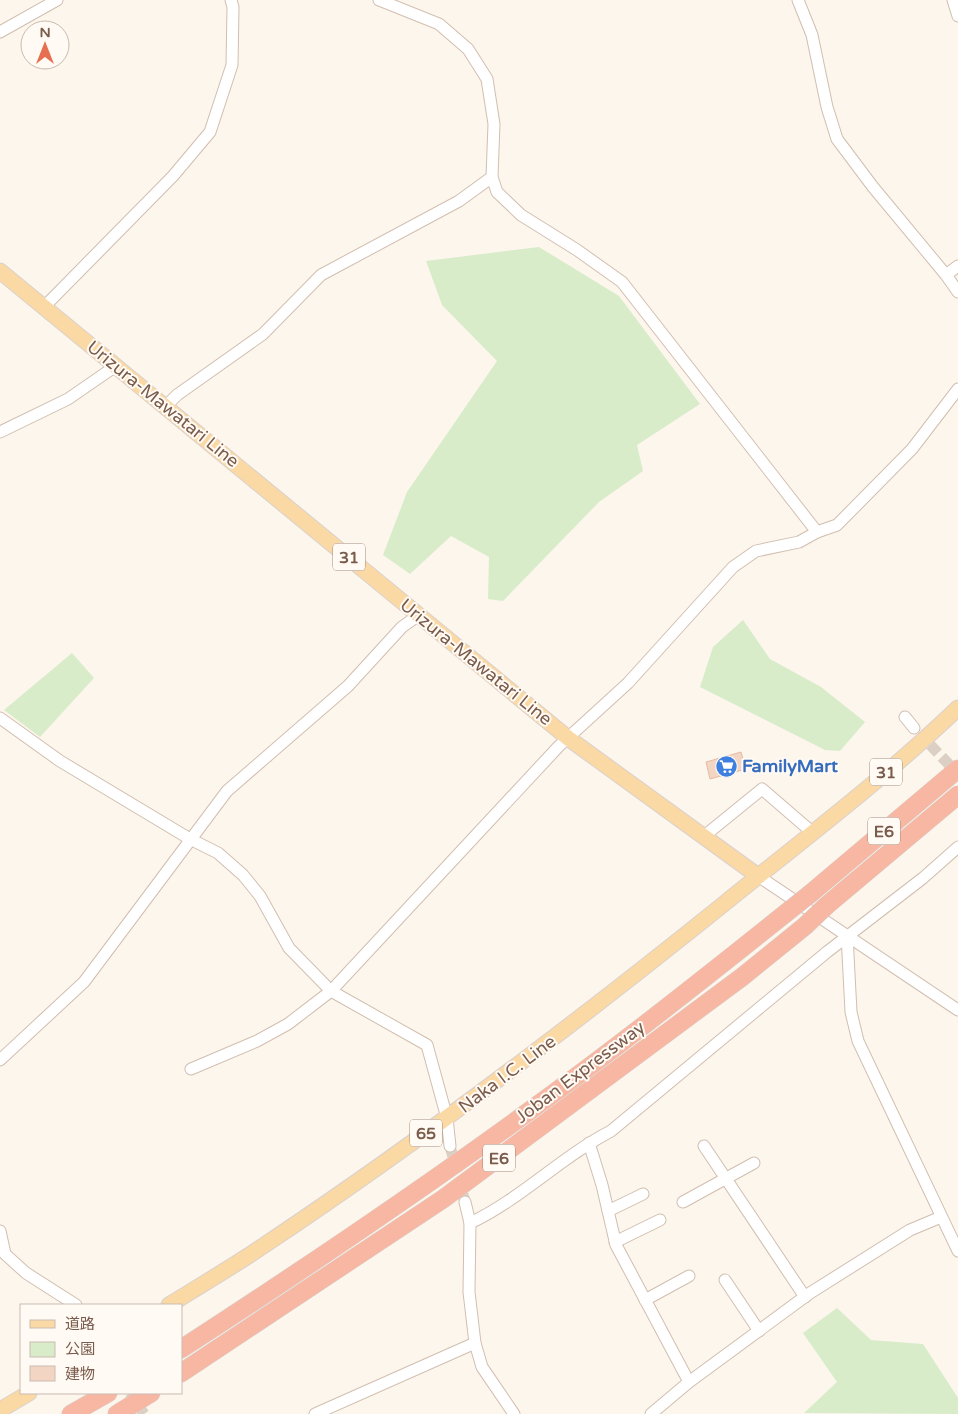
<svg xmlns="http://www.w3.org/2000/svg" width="958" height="1414" font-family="'Varela Round','Noto Sans JP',sans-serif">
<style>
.green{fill:#d8ecc9}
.building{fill:#f3d5c3;stroke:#e6bba3}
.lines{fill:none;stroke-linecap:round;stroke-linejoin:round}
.minor-tunnel{stroke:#dcd0c4;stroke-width:11;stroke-dasharray:11 5.5;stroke-linecap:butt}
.minor-casing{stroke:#d1beb0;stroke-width:13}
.major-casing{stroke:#dad1cd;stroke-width:17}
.highway-casing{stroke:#dad1cd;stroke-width:19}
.minor{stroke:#fff;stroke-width:11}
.major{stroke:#fbd9a5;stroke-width:15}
.highway{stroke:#f7b7a3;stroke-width:18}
.highway-bridge-casing{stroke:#dad1cd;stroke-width:19;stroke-linecap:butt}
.highway-bridge{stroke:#f7b7a3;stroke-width:18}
.labels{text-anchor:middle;stroke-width:4;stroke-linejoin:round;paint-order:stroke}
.shield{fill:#fffaf3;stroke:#a28b7f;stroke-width:1}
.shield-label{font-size:16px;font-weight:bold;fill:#7a5c4d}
.street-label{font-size:18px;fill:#7a5c4d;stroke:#fffaf3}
.shop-label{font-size:18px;font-weight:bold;fill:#366cbe;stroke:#fffaf3;text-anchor:start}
</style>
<rect width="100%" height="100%" fill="#fdf6ec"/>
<g class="green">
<polygon points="539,247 619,296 700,404 637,445 643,471 599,502 503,601 488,599 489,557 451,536 410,574 383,555 407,492 497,361 442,305 426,261"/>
<polygon points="743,620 770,659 821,687 865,722 840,751 825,750 700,687 713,647"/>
<polygon points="72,653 94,678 40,737 4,710"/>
<polygon points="837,1308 871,1340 923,1344 958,1398 958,1414 804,1413 837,1382 803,1333"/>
</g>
<polygon class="building" points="741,752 746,769 710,779 706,762"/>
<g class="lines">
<g class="minor-tunnel">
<polyline points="919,733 958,774"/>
<polyline points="450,1146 465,1202"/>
<polyline points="130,1393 144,1414"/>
</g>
<defs>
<g id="minor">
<polyline points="379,0 439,24 468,49 487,79 494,124 492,177 497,192 521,215 577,250 622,282 817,532"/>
<polyline points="798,0 812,35 827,107 837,139 873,187 946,275 958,292"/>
<polyline points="953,0 958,16"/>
<polyline points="0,32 57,0"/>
<polyline points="946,275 958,266"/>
<polyline points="45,306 173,176 210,132 232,65 233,7 231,0"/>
<polyline points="166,406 177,395 263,334 321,275 459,201 492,177"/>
<polyline points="0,432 68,399 110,370 118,367"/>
<polyline points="905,717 914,728"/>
<polyline points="0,718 60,761 190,839 218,853 243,875 260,896 289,948 331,991 427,1045 447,1118 450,1146"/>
<polyline points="703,837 762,789 813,833"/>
<polyline points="758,876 958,1010"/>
<polyline points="847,935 851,1012 858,1041 958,1251"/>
<polyline points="0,1060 84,982 227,791 348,686 402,627 419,615"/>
<polyline points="191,1069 257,1041 288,1024 331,991 559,746 628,683 733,567 756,551 799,542 817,532 837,525 912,449 958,389"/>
<polyline points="589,1143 602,1185 616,1245 689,1382"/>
<polyline points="704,1146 805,1297"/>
<polyline points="465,1202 470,1223 469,1292 475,1343 482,1367 514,1414"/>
<polyline points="683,1202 754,1163"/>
<polyline points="608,1211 643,1194"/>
<path d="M470,1223C521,1199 561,1157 611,1131L827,952L923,878L958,847"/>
<polyline points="0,1231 5,1254 26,1273 76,1305"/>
<polyline points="615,1242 660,1220"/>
<polyline points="725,1280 759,1331"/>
<polyline points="645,1300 689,1276"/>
<polyline points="315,1414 475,1343"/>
<polyline points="651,1414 689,1382 810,1293 910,1230 941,1217"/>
</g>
<g id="major">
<polyline points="0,271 568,738 758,876"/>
<path d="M169,1305C201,1285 234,1266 266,1244C425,1138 576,1023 725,903C804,839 885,778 958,708"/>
<polyline points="0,1410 29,1393"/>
</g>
<g id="highway">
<polyline points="810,894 958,769"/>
<polyline points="826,906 958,795"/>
<path d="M181,1349C320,1259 457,1166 589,1067C656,1017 721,965 786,913"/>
<polyline points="181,1373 443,1199 742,977 805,926"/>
<polyline points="71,1414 108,1393"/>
<polyline points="117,1414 151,1393"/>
</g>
</defs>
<use href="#minor" class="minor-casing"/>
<use href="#major" class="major-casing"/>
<use href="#highway" class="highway-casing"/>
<use href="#minor" class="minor"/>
<use href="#major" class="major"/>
<use href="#highway" class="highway"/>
<defs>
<g id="highway-bridge">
<polyline points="786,913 810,894"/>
<polyline points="805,926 826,906"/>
</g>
</defs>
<use href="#highway-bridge" class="highway-bridge-casing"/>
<use href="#highway-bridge" class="highway-bridge"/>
</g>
<defs>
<symbol id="supermarket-disc" viewBox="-11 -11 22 22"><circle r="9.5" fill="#3f7fe0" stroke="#fffaf3"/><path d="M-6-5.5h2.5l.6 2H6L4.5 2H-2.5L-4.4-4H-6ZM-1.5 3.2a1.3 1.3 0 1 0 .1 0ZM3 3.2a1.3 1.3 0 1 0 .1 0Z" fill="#fff"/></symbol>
</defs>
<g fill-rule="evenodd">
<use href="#supermarket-disc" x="714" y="754" width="25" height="25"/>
</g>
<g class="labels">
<g class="shield">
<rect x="333" y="543.5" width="32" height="27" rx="4"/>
<rect x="870" y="758.5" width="32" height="27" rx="4"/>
<rect x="868" y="817.5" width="32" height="27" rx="4"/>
<rect x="410" y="1119.5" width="32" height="27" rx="4"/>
<rect x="483" y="1144.5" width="32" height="27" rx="4"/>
</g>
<g class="shield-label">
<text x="349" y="563">31</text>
<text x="886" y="778">31</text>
<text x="884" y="837">E6</text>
<text x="426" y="1139">65</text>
<text x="499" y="1164">E6</text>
</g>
<g class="street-label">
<text transform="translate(163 404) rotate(39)" y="6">Urizura-Mawatari Line</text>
<text transform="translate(476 662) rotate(39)" y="6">Urizura-Mawatari Line</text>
<text transform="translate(580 1072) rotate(-37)" y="6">Joban Expressway</text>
<text transform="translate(507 1074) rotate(-37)" y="6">Naka I.C. Line</text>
</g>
<g class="shop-label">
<text x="742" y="772">FamilyMart</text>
</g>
</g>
<rect x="20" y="1304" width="162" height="90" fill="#fffaf3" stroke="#cabbb1"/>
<rect x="30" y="1320" width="25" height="8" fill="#fbd9a5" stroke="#cabbb1"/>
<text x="65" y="1329" font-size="15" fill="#7a5c4d">道路</text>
<rect x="30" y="1342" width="25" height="15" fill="#d8ecc9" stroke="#cabbb1"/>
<text x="65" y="1354" font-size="15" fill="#7a5c4d">公園</text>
<rect x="30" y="1366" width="25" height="15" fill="#f3d5c3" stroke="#cabbb1"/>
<text x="65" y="1379" font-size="15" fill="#7a5c4d">建物</text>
<g transform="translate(45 45)"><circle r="24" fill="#fffaf3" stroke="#cabbb1"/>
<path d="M0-4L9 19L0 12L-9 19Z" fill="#e76f51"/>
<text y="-8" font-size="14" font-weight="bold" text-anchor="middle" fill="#7a5c4d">N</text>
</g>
</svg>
